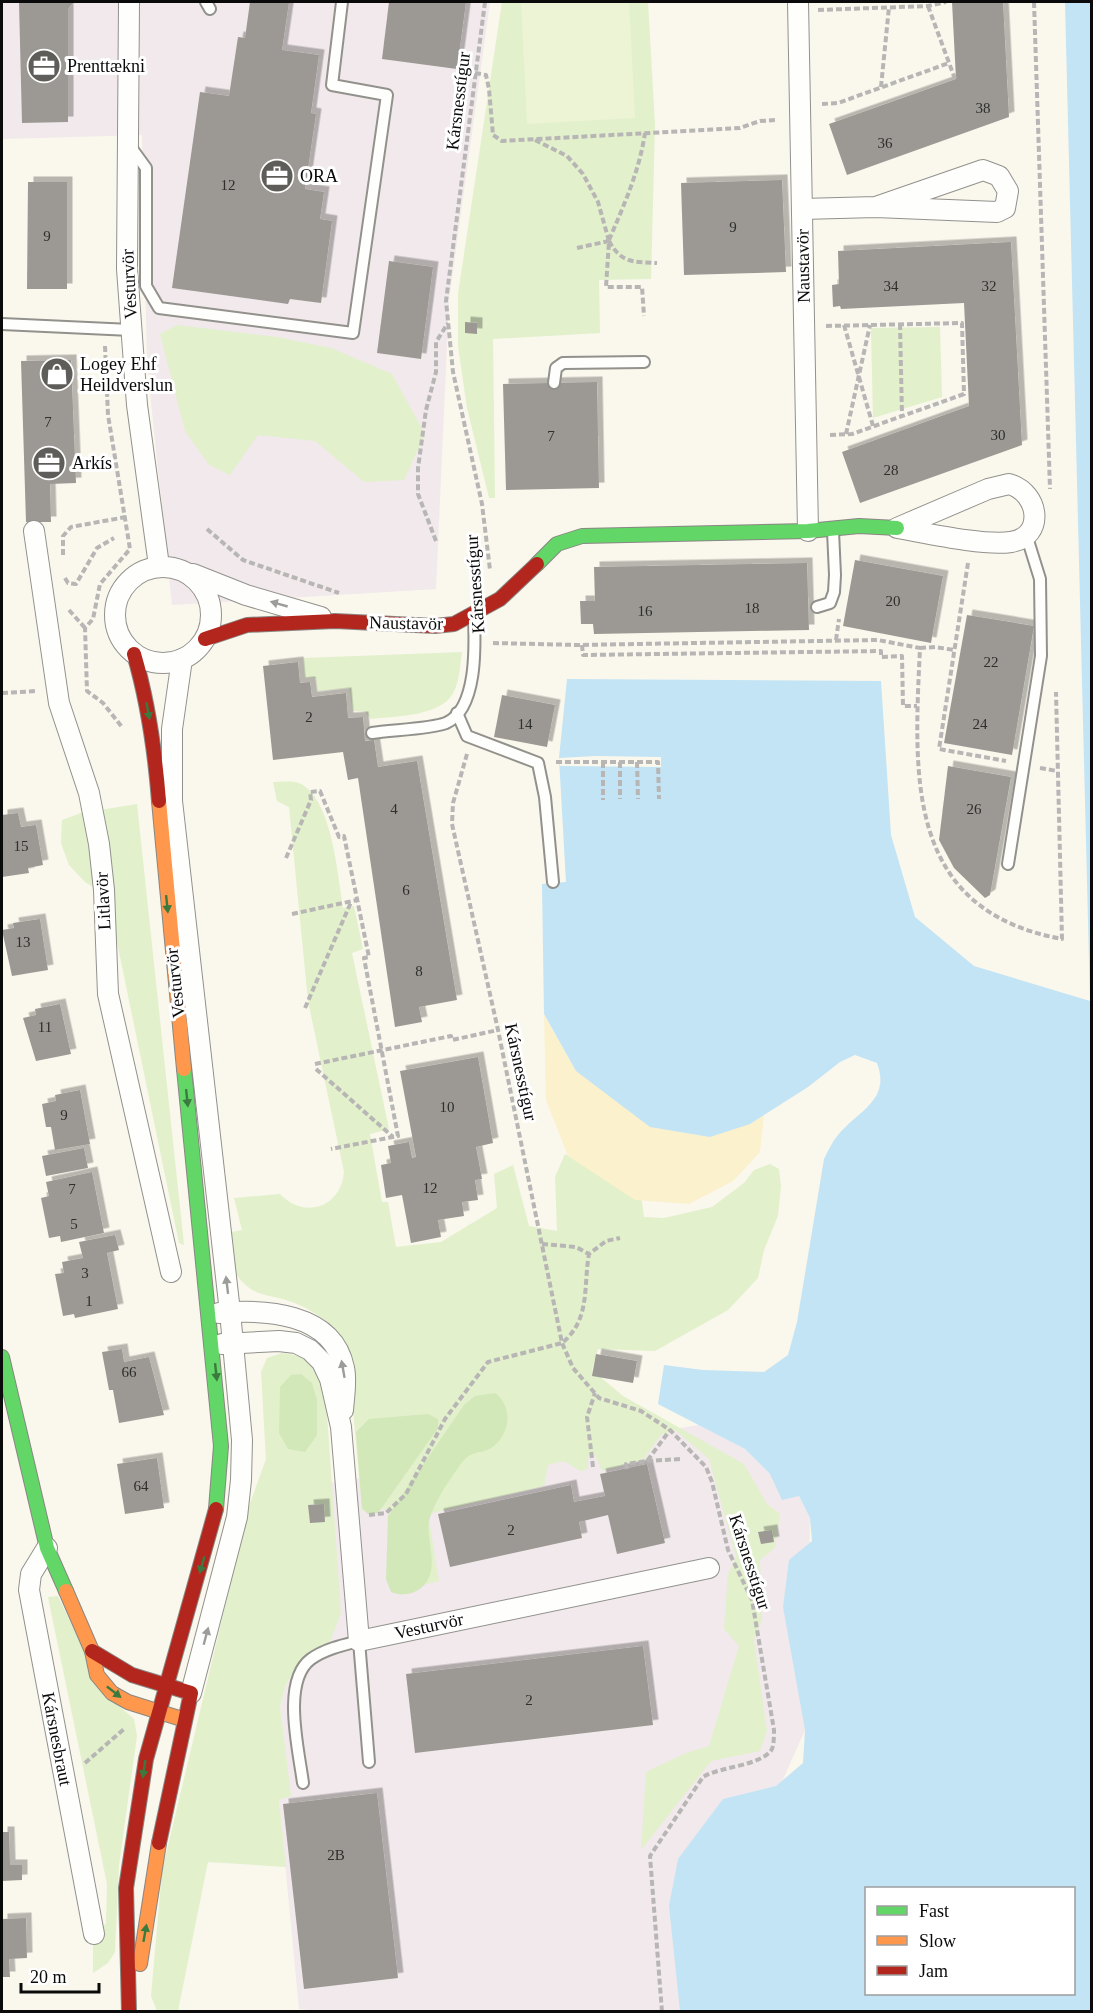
<svg xmlns="http://www.w3.org/2000/svg" width="1093" height="2013" font-family="'Times New Roman',serif">
<style>
.industrial{fill:#f1e9eb}
.green{fill:#e2f0cc}
.forest{fill:#d2e8b9}
.sand{fill:#fcf1cd}
.pitch{fill:#edf4d6}
.water{fill:#c2e4f5;fill-rule:evenodd}
.pier{fill:#faf7ed}
.building{fill:#9c9994;filter:url(#shadow)}
.lines{fill:none;stroke-linecap:round;stroke-linejoin:round}
.lane-casing{stroke:#92918c;stroke-width:14}
.street-casing{stroke:#92918c;stroke-width:22}
.fast-casing{stroke:#898783;stroke-width:16}
.slow-casing{stroke:#898783;stroke-width:16}
.jam-casing{stroke:#898783;stroke-width:16}
.path{stroke:#b7b6b5;stroke-width:4;stroke-dasharray:6 3;stroke-linecap:butt}
.lane{stroke:#fefefc;stroke-width:10}
.street{stroke:#fefefc;stroke-width:20}
.fast{stroke:#63d668;stroke-width:14}
.slow{stroke:#ff974d;stroke-width:14}
.jam{stroke:#b3261e;stroke-width:14}
.oneway{fill:#9c9c9b}
.oneway2{fill:#3b7a3e}
.labels{text-anchor:middle;stroke-width:6;stroke-linejoin:round;paint-order:stroke}
.number-label{font-size:15px;fill:#2e2e2c}
.poi-label{font-size:18px;fill:#0a0a0a;stroke:#fff;text-anchor:start}
.street-label{font-size:18px;fill:#0a0a0a;stroke:#fff}
</style>
<defs>
<filter id="shadow"><feDropShadow dx="5.5" dy="-5.5" stdDeviation="0" flood-color="#0004"/></filter>
</defs>
<rect width="100%" height="100%" fill="#faf7ed"/>
<g class="industrial">
<polygon points="2,2 490,2 449,300 436,589 172,605 147,363 142,135 2,139"/>
<polygon points="699,1425 745,1449 770,1474 799,1496 810,1518 805,1730 680,2011 330,2012 299,2009 279,1800 290,1796 280,1706 286,1685 302,1658 328,1647 304,1487"/>
</g>
<g class="green">
<polygon points="502,2 648,2 655,125 651,279 599,280 600,333 493,339 495,498 489,498 467,408 458,346 458,294"/>
<polygon points="177,325 277,337 331,348 392,374 425,434 404,480 364,482 315,441 258,435 230,475 209,465 185,431 160,334"/>
<polygon points="940,327 942,397 873,418 871,328"/>
<path d="M462,652C460,664 460,678 455,689C445,717 396,716 371,719L364,711H353L349,688L318,691L316,678H305L303,658Z"/>
<path d="M273,782C281,782 294,780 301,784C332,800 338,876 343,908L354,906L363,949L352,953L389,1129L370,1134L382,1202H388L396,1247L441,1242L497,1208L494,1174L513,1165L529,1226L557,1231L555,1177L565,1154L641,1195L644,1217L664,1218L712,1207L744,1183L754,1170L770,1164L779,1169L781,1186L778,1216L764,1250L758,1278L728,1310L655,1351L598,1349L592,1370L623,1396L744,1464L767,1504L780,1514L775,1548L760,1560L762,1620L754,1640L767,1731L760,1751L711,1761L641,1850L646,1772L686,1753L709,1746L739,1646L724,1629L728,1574L736,1557L709,1459L675,1430L661,1435L643,1460L602,1471L595,1455L588,1457V1469L580,1471L564,1461L548,1465L544,1486L428,1514L439,1581L399,1591L388,1509L362,1511L352,1398C361,1352 335,1318 292,1302C271,1294 255,1298 239,1278C231,1268 230,1246 227,1233L242,1230L234,1198L280,1194C305,1220 341,1207 344,1172L308,1001L289,807L277,801Z"/>
<polygon points="137,804 184,1245 179,1243 112,918 103,893 85,882 69,865 61,843 62,820 81,813"/>
<path d="M282,1353C317,1357 319,1369 326,1400L341,1613L328,1647L302,1658L286,1685L280,1706L291,1796L279,1800L286,1867L208,1862L178,2011H157L151,1996L162,1871L249,1506L266,1459L261,1372L267,1358Z"/>
<polygon points="58,1596 104,1693 134,1719 137,1736 119,1865 115,1952 108,1963 93,1973 93,1942 106,1923 107,1884 48,1597"/>
</g>
<g class="forest">
<polygon points="301,1374 312,1383 317,1400 317,1435 305,1452 288,1449 279,1433 280,1387 291,1375"/>
<path d="M495,1393C512,1405 511,1431 495,1445C481,1457 472,1446 458,1468C447,1484 434,1502 429,1521C426,1539 438,1564 427,1581C419,1594 404,1597 391,1592L386,1579L388,1516L464,1405L475,1396Z"/>
<polygon points="428,1414 438,1419 438,1428 378,1513 368,1514 362,1508 356,1432 369,1419"/>
</g>
<polygon class="sand" points="544,1015 576,1071 750,1124 764,1115 760,1152 733,1181 689,1204 635,1200 568,1156 546,1100"/>
<polygon class="pitch" points="521,2 629,2 635,118 527,124"/>
<path class="water" d="M1065,2H1091V2011H680L669,1906L678,1859L723,1799L776,1786L803,1763L805,1730L783,1607L789,1560L812,1541L810,1518L799,1496L782,1500L770,1474L745,1449L658,1404L664,1365L703,1370L764,1372L788,1355L797,1322L824,1159C828,1151 832,1142 838,1135C859,1110 891,1100 877,1063L855,1055L840,1062L808,1087L750,1124L710,1137L650,1127L576,1071L544,1014L542,884L566,882L559,758L567,679L881,681L891,835L915,917L974,966L1090,1001ZM866,1888H1074V1994H866Z"/>
<polygon class="pier" points="595,756 661,757 661,767 560,766 559,758"/>
<g class="building">
<polygon points="19,2 74,2 68,9 68,122 22,123"/>
<polygon points="250,2 289,2 282,50 319,55 311,113 316,114 305,189 324,192 320,219 332,221 321,303 290,299 288,304 172,288 200,92 229,96 238,37 245,38"/>
<polygon points="389,2 466,2 457,69 382,59"/>
<polygon points="952,2 1003,2 1009,117 847,175 829,124 956,79"/>
<polygon points="782,180 786,272 684,275 681,183"/>
<polygon points="28,182 67,182 67,289 27,289"/>
<polygon points="1011,242 1022,445 860,503 842,452 969,406 964,303 841,309 840,306 833,307 832,285 839,284 838,251"/>
<polygon points="389,261 433,267 421,359 377,353"/>
<polygon points="465,322 477,323 477,334 465,333"/>
<polygon points="71,360 76,483 50,484 51,522 26,522 21,361"/>
<polygon points="597,382 599,488 506,490 503,384"/>
<polygon points="855,560 943,576 931,643 843,626"/>
<polygon points="807,563 809,630 594,634 593,624 581,624 580,601 595,601 594,567"/>
<polygon points="967,615 1034,626 1012,755 944,743"/>
<polygon points="298,662 300,683 310,682 312,697 346,693 348,718 363,717 365,741 374,740 378,767 417,761 457,1000 419,1007 422,1022 395,1027 358,778 348,780 343,752 273,760 263,666"/>
<polygon points="502,695 555,705 547,747 494,737"/>
<polygon points="948,766 1011,777 990,895 985,898 954,868 939,840"/>
<polygon points="18,813 21,827 36,825 43,865 28,868 29,873 2,877 2,815"/>
<polygon points="40,919 48,970 12,976 2,930 14,928 13,923"/>
<polygon points="60,1004 71,1054 36,1061 23,1018 36,1015 35,1009"/>
<polygon points="478,1057 493,1143 476,1147 482,1179 475,1180 478,1200 462,1202 464,1216 438,1220 441,1237 411,1243 402,1195 386,1198 381,1165 391,1163 388,1146 409,1142 412,1158 416,1157 400,1071"/>
<polygon points="80,1090 90,1144 55,1150 51,1127 46,1127 42,1104 56,1101 55,1095"/>
<polygon points="84,1148 88,1168 46,1176 42,1156"/>
<polygon points="92,1172 104,1233 61,1242 60,1236 49,1238 41,1198 49,1196 46,1182"/>
<polygon points="115,1235 119,1250 107,1253 118,1309 75,1318 74,1314 63,1316 55,1274 64,1273 62,1262 83,1258 79,1242"/>
<polygon points="122,1349 124,1362 149,1357 164,1415 119,1423 113,1390 109,1390 102,1352"/>
<polygon points="596,1354 637,1361 633,1383 592,1376"/>
<polygon points="157,1458 164,1508 125,1514 117,1464"/>
<polygon points="647,1464 665,1543 617,1554 608,1515 579,1522 582,1538 450,1567 438,1514 571,1485 574,1502 605,1496 600,1474"/>
<polygon points="324,1504 325,1522 310,1523 308,1505"/>
<polygon points="772,1530 774,1542 761,1544 758,1532"/>
<polygon points="643,1646 653,1725 415,1753 406,1674"/>
<polygon points="377,1793 398,1978 304,1989 283,1804"/>
<polygon points="2,1832 9,1832 10,1865 22,1865 22,1880 2,1881"/>
<polygon points="26,1918 27,1958 9,1959 10,1977 2,1977 2,1919"/>
</g>
<g class="lines">
<defs>
<g id="lane">
<polyline points="206,2 210,9"/>
<polyline points="130,146 146,168 146,286 159,308 353,333 387,95 332,85 342,2"/>
<polyline points="2,324 131,330"/>
<polyline points="554,383 556,368 563,363 644,362"/>
<polyline points="817,607 830,603 834,592 835,575 833,531"/>
<polyline points="457,713 467,736 538,763 545,797 553,882"/>
<path d="M372,733C390,730 431,729 446,723C478,709 475,644 474,616"/>
<polyline points="1008,864 1041,656 1040,579 1026,534"/>
<path d="M303,1783C299,1751 281,1681 311,1659C325,1649 343,1645 359,1641L369,1762"/>
</g>
<g id="street">
<polyline points="129,2 127,269 137,405 159,566"/>
<polyline points="798,2 808,531"/>
<polyline points="802,209 876,207 997,212 1005,208 1008,191 999,176 983,170 876,207"/>
<path d="M1009,484C1040,493 1045,537 1011,542C983,546 926,533 897,528L988,489Z"/>
<polyline points="34,531 59,703 89,793 99,844 104,890 108,994 171,1272"/>
<circle cx="163" cy="615" r="48"/>
<polyline points="193,574 246,595 321,617"/>
<polyline points="182,659 172,729 172,801 230,1312 242,1440 241,1480 237,1517 191,1693"/>
<path d="M219,1313C263,1309 333,1312 344,1368C347,1381 344,1396 343,1410"/>
<polyline points="222,1344 279,1341 296,1343 310,1350 322,1362 330,1379 341,1427 359,1641 709,1568"/>
<polyline points="47,1548 31,1574 29,1590 94,1934"/>
</g>
<g id="fast">
<polyline points="537,564 557,544 582,536 808,531 859,526 897,528"/>
<polyline points="184,1069 221,1446 216,1509"/>
<polyline points="2,1357 47,1548 66,1591"/>
</g>
<g id="slow">
<polyline points="159,801 184,1069"/>
<polyline points="66,1591 92,1651 97,1675 112,1693 128,1702 185,1720"/>
<polyline points="140,1964 159,1843"/>
</g>
<g id="jam">
<polyline points="205,639 247,625 335,621 435,626 454,624 500,599 537,564"/>
<path d="M134,654C148,702 155,751 159,801"/>
<polyline points="92,1651 132,1675 191,1693 159,1843"/>
<polyline points="129,2012 126,1888 146,1759 216,1509"/>
</g>
</defs>
<use href="#lane" class="lane-casing"/>
<use href="#street" class="street-casing"/>
<use href="#fast" class="fast-casing"/>
<use href="#slow" class="slow-casing"/>
<use href="#jam" class="jam-casing"/>
<g class="path">
<polyline points="485,2 446,301 453,372 482,504 490,570"/>
<polyline points="1034,2 1050,489"/>
<polyline points="928,6 955,79"/>
<polyline points="818,10 928,6 946,2"/>
<polyline points="475,73 486,75 489,89 493,135 502,141 740,128 760,121 777,120"/>
<polyline points="881,87 889,7"/>
<polyline points="822,104 838,103 949,63"/>
<polyline points="535,140 567,156 583,174 598,202 609,241 606,287 642,287 644,316"/>
<path d="M609,240C624,205 639,172 645,133"/>
<path d="M609,241C621,263 633,262 657,263"/>
<polyline points="577,248 609,241"/>
<polyline points="900,324 902,416"/>
<polyline points="844,325 873,426"/>
<polyline points="826,326 962,323 964,394 852,434 829,435"/>
<polyline points="105,346 108,415 130,549 100,584 93,619 85,628 87,691 103,703 122,727"/>
<polyline points="846,434 870,325"/>
<polyline points="207,529 243,560 339,593"/>
<polyline points="436,541 418,494 418,468 426,410 436,372 436,342 448,323"/>
<polyline points="63,555 63,536 71,527 126,517"/>
<polyline points="968,563 939,749 1006,761"/>
<polyline points="65,578 68,583 76,584 97,548 114,538"/>
<polyline points="69,610 85,628"/>
<polyline points="836,640 839,619"/>
<path d="M493,643L578,645L878,640L920,648C914,775 904,910 1062,939L1056,692"/>
<polyline points="582,645 583,655 881,651 881,657 902,656 903,706 917,706"/>
<polyline points="920,648 935,647 954,650"/>
<polyline points="2,693 37,691"/>
<path d="M467,754L453,803L452,824L498,1030L562,1343L573,1368L599,1398L641,1411L670,1430L706,1467L712,1482L728,1550L752,1600L774,1730C774,1735 774,1744 772,1749C762,1766 721,1766 703,1777L650,1856L662,2012"/>
<polyline points="556,762 658,762 659,799"/>
<polyline points="603,762 603,800"/>
<polyline points="620,762 620,799"/>
<polyline points="637,762 638,799"/>
<polyline points="1040,768 1057,771"/>
<polyline points="286,858 311,800 310,792 320,791 339,837 344,836 369,957 364,958 398,1136 331,1149"/>
<polyline points="292,914 357,900"/>
<polyline points="305,1008 351,902"/>
<polyline points="315,1064 451,1036 452,1040 498,1030"/>
<polyline points="316,1069 393,1137"/>
<polyline points="542,1244 576,1247 589,1254"/>
<polyline points="647,1461 681,1459"/>
<polyline points="593,1467 587,1417 595,1393"/>
<polyline points="627,1469 626,1464 647,1461 670,1430"/>
<path d="M369,1515L386,1513L406,1494L445,1419L488,1362L562,1343C591,1319 583,1287 589,1254L606,1241L620,1238"/>
<polyline points="85,1763 124,1729"/>
</g>
<use href="#lane" class="lane"/>
<use href="#street" class="street"/>
<use href="#fast" class="fast"/>
<use href="#slow" class="slow"/>
<use href="#jam" class="jam"/>
</g>
<defs><path id="oneway-solid" d="M-6-.8H1V-3.2L6.5 0L1 3.2V.8H-6Z" transform="scale(1.5)"/></defs>
<g class="oneway">
<use href="#oneway-solid" transform="translate(279 604) rotate(-164)"/>
<use href="#oneway-solid" transform="translate(227 1285) rotate(-97)"/>
<use href="#oneway-solid" transform="translate(343 1369) rotate(-100)"/>
<use href="#oneway-solid" transform="translate(206 1636) rotate(-75)"/>
</g>
<g class="oneway2">
<use href="#oneway-solid" transform="translate(148 711) rotate(80)"/>
<use href="#oneway-solid" transform="translate(167 904) rotate(84)"/>
<use href="#oneway-solid" transform="translate(187 1098) rotate(84)"/>
<use href="#oneway-solid" transform="translate(216 1372) rotate(84)"/>
<use href="#oneway-solid" transform="translate(202 1565) rotate(106)"/>
<use href="#oneway-solid" transform="translate(114 1692) rotate(38)"/>
<use href="#oneway-solid" transform="translate(144 1769) rotate(99)"/>
<use href="#oneway-solid" transform="translate(145 1933) rotate(-80)"/>
</g>
<defs>
<symbol id="office-disc" viewBox="-11 -11 22 22"><circle r="9.5" fill="#5e5d59" stroke="#fff"/><path d="M-6-3h4V-5.5h4V-3h4V5H-6ZM-1-4.5V-3h2v-1.5ZM-6 0V1H6V0Z" fill="#fff"/></symbol>
<symbol id="shop-disc" viewBox="-11 -11 22 22"><circle r="9.5" fill="#5e5d59" stroke="#fff"/><path d="M-5-2.5h2.3a2.7 3.5 0 0 1 5.4 0H5L5.5 6h-11ZM-1.5-2.5h3a1.5 2.3 0 0 0-3 0Z" fill="#fff"/></symbol>
</defs>
<g fill-rule="evenodd">
<use href="#office-disc" x="25" y="47" width="38" height="38"/>
<use href="#office-disc" x="258" y="157" width="38" height="38"/>
<use href="#shop-disc" x="38" y="355" width="38" height="38"/>
<use href="#office-disc" x="30" y="444" width="38" height="38"/>
</g>
<g class="labels">
<g class="number-label">
<text x="983" y="113">38</text>
<text x="885" y="148">36</text>
<text x="228" y="190">12</text>
<text x="733" y="232">9</text>
<text x="47" y="241">9</text>
<text x="891" y="291">34</text>
<text x="989" y="291">32</text>
<text x="48" y="427">7</text>
<text x="998" y="440">30</text>
<text x="551" y="441">7</text>
<text x="891" y="475">28</text>
<text x="893" y="606">20</text>
<text x="752" y="613">18</text>
<text x="645" y="616">16</text>
<text x="991" y="667">22</text>
<text x="309" y="722">2</text>
<text x="525" y="729">14</text>
<text x="980" y="729">24</text>
<text x="394" y="814">4</text>
<text x="974" y="814">26</text>
<text x="21" y="851">15</text>
<text x="406" y="895">6</text>
<text x="23" y="947">13</text>
<text x="419" y="976">8</text>
<text x="45" y="1032">11</text>
<text x="447" y="1112">10</text>
<text x="64" y="1120">9</text>
<text x="430" y="1193">12</text>
<text x="72" y="1194">7</text>
<text x="74" y="1229">5</text>
<text x="85" y="1278">3</text>
<text x="89" y="1306">1</text>
<text x="129" y="1377">66</text>
<text x="141" y="1491">64</text>
<text x="511" y="1535">2</text>
<text x="529" y="1705">2</text>
<text x="336" y="1860">2B</text>
</g>
<g class="poi-label">
<text x="67" y="72">Prenttækni</text>
<text x="300" y="182">ORA</text>
<text x="80" y="370">Logey Ehf<tspan x="80" dy="21">Heildverslun</tspan></text>
<text x="72" y="469">Arkís</text>
</g>
<g class="street-label">
<text transform="translate(458 101) rotate(-83)" y="6">Kársnesstígur</text>
<text transform="translate(803 266) rotate(-91)" y="6">Naustavör</text>
<text transform="translate(129 284) rotate(-93)" y="6">Vesturvör</text>
<text transform="translate(475 584) rotate(-94)" y="6">Kársnesstígur</text>
<text transform="translate(406 623) rotate(1)" y="6">Naustavör</text>
<text transform="translate(103 901) rotate(-93)" y="6">Litlavör</text>
<text transform="translate(175 983) rotate(-96)" y="6">Vesturvör</text>
<text transform="translate(521 1072) rotate(78)" y="6">Kársnesstígur</text>
<text transform="translate(750 1562) rotate(72)" y="6">Kársnesstígur</text>
<text transform="translate(429 1626) rotate(-12)" y="6">Vesturvör</text>
<text transform="translate(57 1739) rotate(79)" y="6">Kársnesbraut</text>
</g>
</g>
<rect width="1093" height="2013" fill="none" stroke="#0a0a0a" stroke-width="6"/>
<rect x="865" y="1887" width="210" height="108" fill="#ffffff" stroke="#9d9d9d" stroke-width="1.5"/>
<rect x="877" y="1906" width="30" height="9" fill="#63d668" stroke="#9d9d9d" stroke-width="1.5"/>
<text x="919" y="1917" font-size="18" fill="#0a0a0a">Fast</text>
<rect x="877" y="1936" width="30" height="9" fill="#ff974d" stroke="#9d9d9d" stroke-width="1.5"/>
<text x="919" y="1947" font-size="18" fill="#0a0a0a">Slow</text>
<rect x="877" y="1966" width="30" height="9" fill="#b3261e" stroke="#9d9d9d" stroke-width="1.5"/>
<text x="919" y="1977" font-size="18" fill="#0a0a0a">Jam</text>
<path d="M21 1983v9h78v-9" fill="none" stroke="#0a0a0a" stroke-width="3"/>
<text x="30" y="1983" font-size="18" fill="#0a0a0a" stroke="#ffffff" stroke-width="4.5" paint-order="stroke">20 m</text>
</svg>
